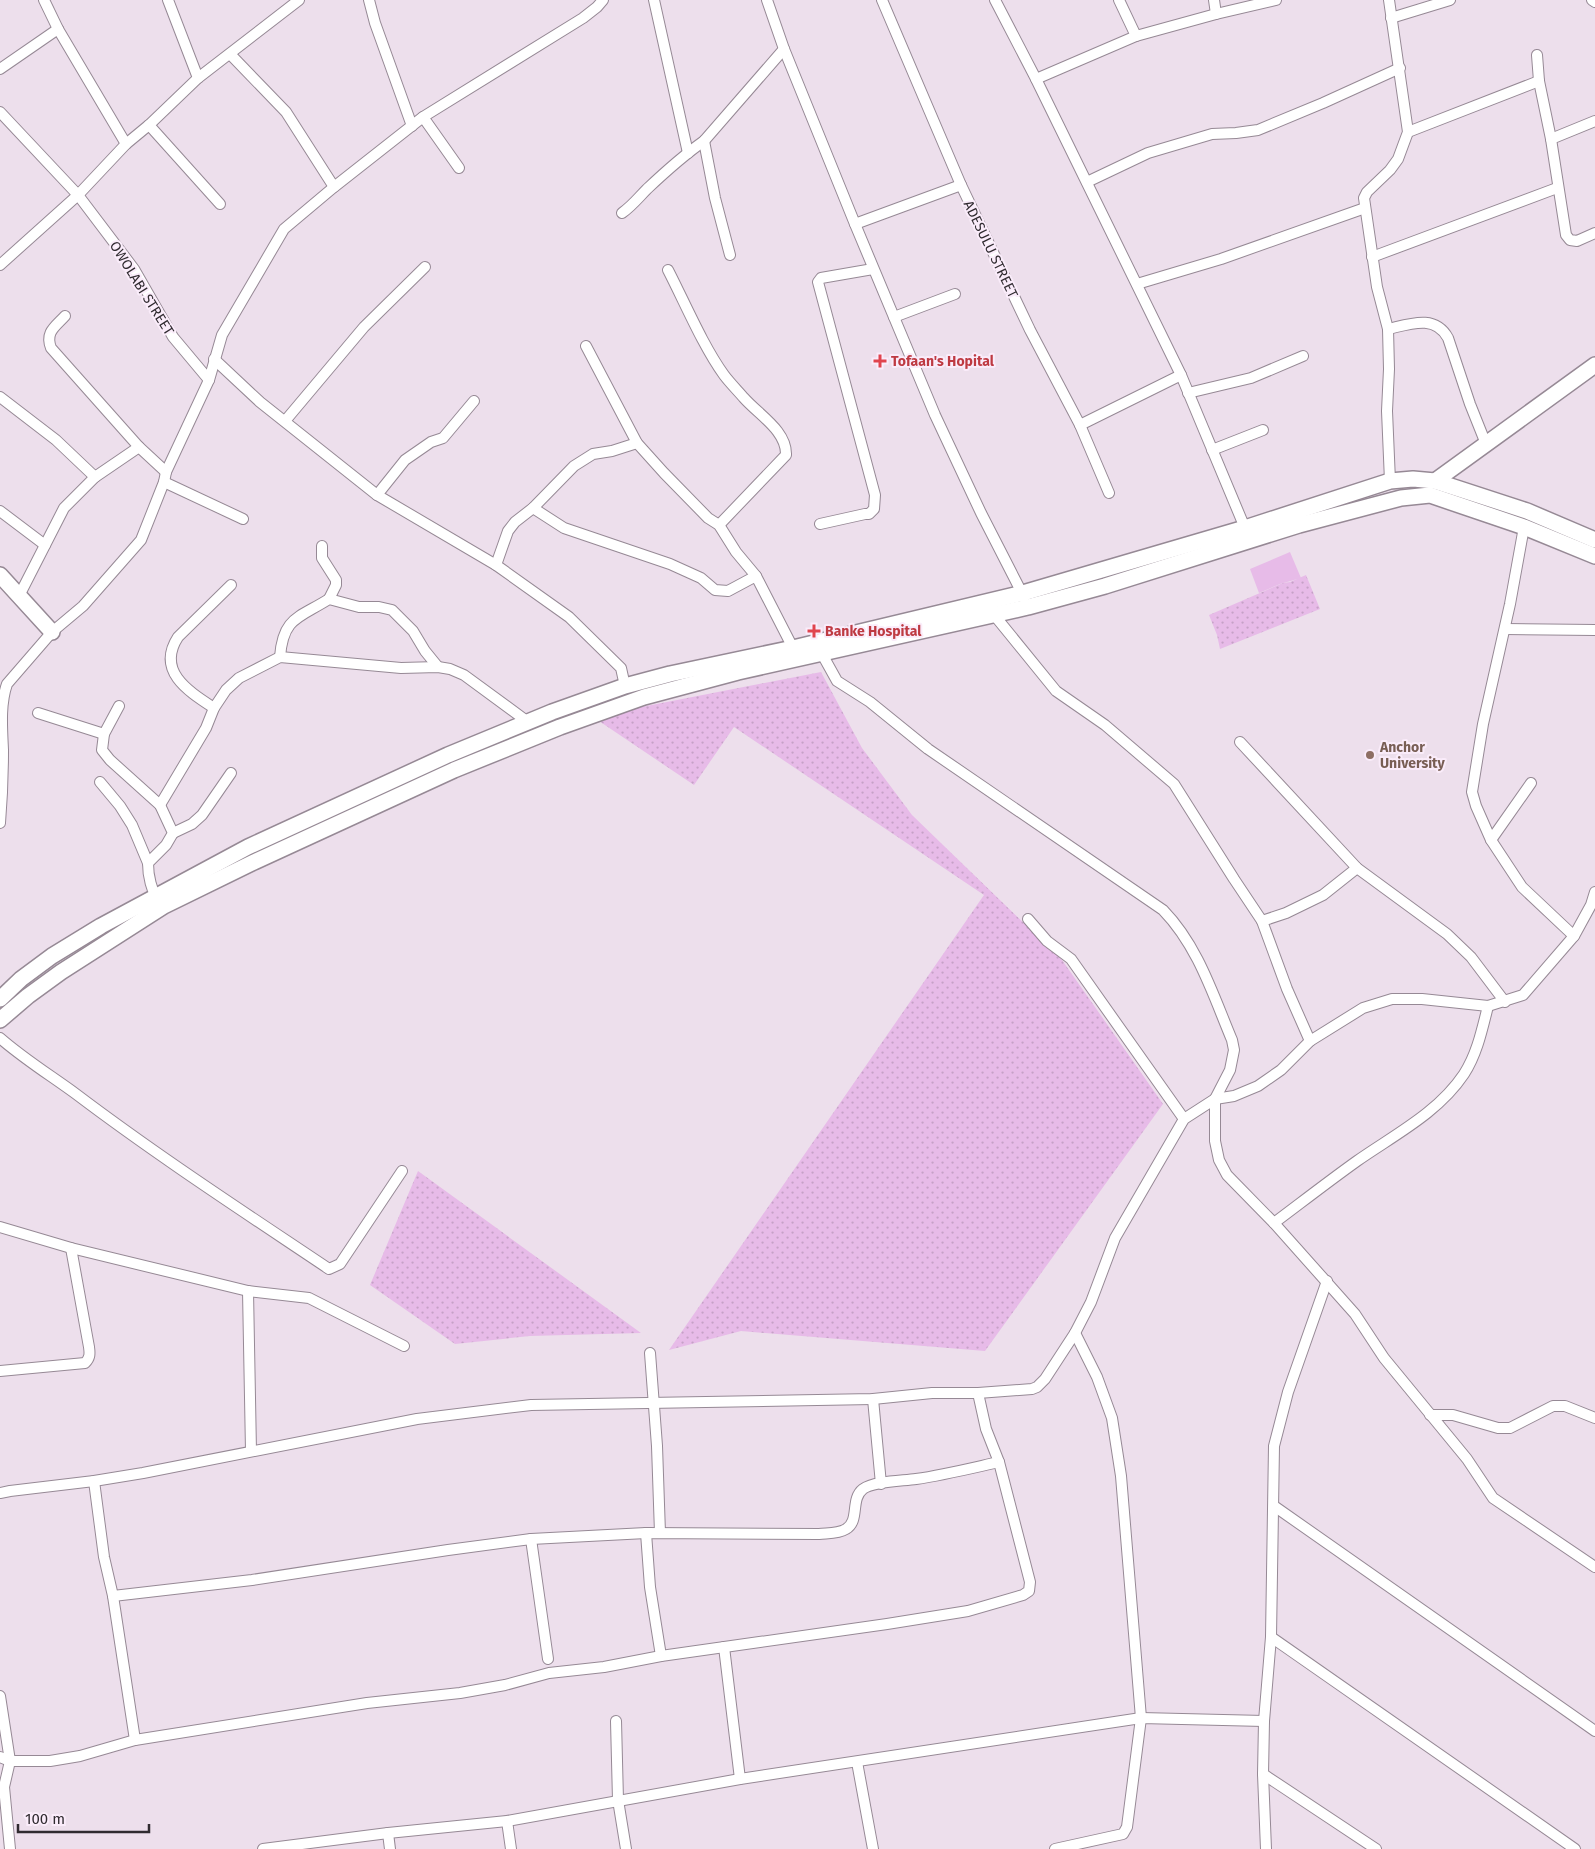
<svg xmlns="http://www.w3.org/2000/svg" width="1595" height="1849" font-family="'Fira Sans',sans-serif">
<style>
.green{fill:url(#green-dots)}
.pitch{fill:#e7bbe8}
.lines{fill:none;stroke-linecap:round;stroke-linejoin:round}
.street-casing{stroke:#968995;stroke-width:12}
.secondary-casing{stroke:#968995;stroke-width:18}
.street{stroke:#fff;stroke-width:10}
.secondary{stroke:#fff;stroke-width:15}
.health-dot{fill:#e0444e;stroke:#faecfa;stroke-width:2}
.education-dot{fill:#8d6e63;stroke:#faecfa;stroke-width:2}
.labels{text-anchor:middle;stroke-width:4;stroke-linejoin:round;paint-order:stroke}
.street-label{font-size:14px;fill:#302b30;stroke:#faecfa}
.health-label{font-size:14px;font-weight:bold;fill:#be3a42;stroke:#faecfa;text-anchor:start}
.education-label{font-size:14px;font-weight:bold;fill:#785e54;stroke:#faecfa;text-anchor:start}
</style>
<defs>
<pattern id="green-dots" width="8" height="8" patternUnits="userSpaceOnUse" patternTransform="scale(1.25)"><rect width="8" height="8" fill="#e7bbe8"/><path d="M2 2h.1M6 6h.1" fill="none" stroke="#c6a1c7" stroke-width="1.8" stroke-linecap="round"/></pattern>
</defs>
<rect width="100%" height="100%" fill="#eddfec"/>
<g class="green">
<polygon points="1306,575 1320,609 1220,649 1217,635 1209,615 1283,583 1290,582"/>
<polygon points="821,672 862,748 912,815 1062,960 1163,1104 985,1351 741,1331 669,1350 984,895 734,727 694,785 596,719 631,709"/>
<polygon points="418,1171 641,1333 530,1336 455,1344 370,1285"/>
</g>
<polygon class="pitch" points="1290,552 1301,578 1280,584 1259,593 1250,569"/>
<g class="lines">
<defs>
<g id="street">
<polyline points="44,0 58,29 126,144"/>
<polyline points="168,0 198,78"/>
<polyline points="369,0 375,23 412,126"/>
<polyline points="654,0 688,153"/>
<polyline points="767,0 784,49 855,224 935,415 981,513 1024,597"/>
<polyline points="882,0 961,185 1030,330 1080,425 1109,493"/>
<polyline points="995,0 1036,79 1181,375 1245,528"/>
<polyline points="1119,0 1136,36"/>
<polyline points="1214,0 1216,14"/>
<polyline points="1389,0 1408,132 1398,159 1390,170 1367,192 1364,198 1377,287 1388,329 1389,369 1387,411 1390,481"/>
<polyline points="1592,0 1595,2"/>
<polyline points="1391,18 1450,0"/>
<polyline points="230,54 286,112 334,187"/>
<polyline points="1537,55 1539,81 1551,139 1566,235 1570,240 1577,241 1595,233"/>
<polyline points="0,69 58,29"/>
<polyline points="1036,79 1136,36 1216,14 1276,0"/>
<polyline points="0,112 78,195 134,269 173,337 209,380"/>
<polyline points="423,117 459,168"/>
<polyline points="149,125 220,204"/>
<polyline points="1408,132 1539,81"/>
<polyline points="1551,139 1595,121"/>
<polyline points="704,141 715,198 730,255"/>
<polyline points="1087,182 1148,153 1212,134 1236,133 1258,130 1323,103 1400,68"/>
<path d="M622,213C632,206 639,197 647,189C665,172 684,155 704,141L784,49"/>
<polyline points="855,224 961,185"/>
<polyline points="1372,257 1557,188"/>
<polyline points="0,265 78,195 126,144 149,125 198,78 299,0"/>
<path d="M668,270C685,303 703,346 724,375C730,383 738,391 744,398C759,415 787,431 786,455L719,525"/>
<polyline points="1137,284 1221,259 1365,208"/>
<path d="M65,316C55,327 45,332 51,348L139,447L166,472"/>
<polyline points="894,317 955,294"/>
<path d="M1388,329C1410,324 1435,314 1448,338L1470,404L1486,444"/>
<polyline points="586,346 637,443 664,473 708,518 719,525 736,552 756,576 793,648"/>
<polyline points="214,359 260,402 377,495 496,565 569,617 621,668 625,686"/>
<polyline points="1188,393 1251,378 1303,356"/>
<polyline points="0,397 56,440 95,477"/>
<polyline points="285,421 364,327 425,267"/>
<polyline points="1080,425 1181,375"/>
<polyline points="1212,450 1263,430"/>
<polyline points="164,482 243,519"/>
<polyline points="377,495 405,460 431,442 443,438 474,401"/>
<polyline points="533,508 564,528 670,564 701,578 715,590 728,591 756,576"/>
<polyline points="0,511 45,545"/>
<polyline points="820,524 865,514 869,514 874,509 875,495 818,282 821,278 873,269"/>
<polyline points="1524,527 1510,604 1483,724 1472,792 1476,806 1491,840 1522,887 1574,936"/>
<polyline points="322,546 322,558 336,580 336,585 329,599"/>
<polyline points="496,565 508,531 515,522 533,508 574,466 593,454 612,451 637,443"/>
<polyline points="19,596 64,508 95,477 139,447"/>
<polyline points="995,616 1056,691 1105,725 1174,784 1234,879 1262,921 1287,989 1310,1041"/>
<polyline points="1505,629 1595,630"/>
<path d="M822,654L837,681L870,702L928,749L1163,910C1198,946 1213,995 1232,1040L1234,1050L1230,1070L1215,1099V1141L1219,1160L1227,1175L1274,1223L1355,1314L1384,1358L1467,1459L1493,1498L1595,1567"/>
<path d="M280,657C283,617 299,618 329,599L359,607H379L392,610L413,631L425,651L438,667"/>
<path d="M119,706L104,734L102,750L110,760L160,805L173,833L166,845L148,863C148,875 151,892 160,901"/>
<path d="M214,708C188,691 156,671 178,637L231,585"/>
<polyline points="38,713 104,734"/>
<polyline points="1240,742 1357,868 1447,934 1471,957 1505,1002"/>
<polyline points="100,782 120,806 132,825 148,863"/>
<polyline points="160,805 206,728 214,708 226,690 239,678 280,657 401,668 438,667 450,669 464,675 528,722"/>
<path d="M0,823C2,799 3,774 3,750C2,728 0,704 7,684L52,632L83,606L141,540L164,482L166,472L209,380L222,335L284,229L334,187L423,117L583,18L597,7L603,0"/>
<polyline points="173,833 192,824 202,815 231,773"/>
<polyline points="1491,840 1531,783"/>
<polyline points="1028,919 1047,941 1071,959 1184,1119"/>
<polyline points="1262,921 1286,913 1323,895 1357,868"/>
<path d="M0,1038C24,1059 50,1075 76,1094C158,1156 244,1212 329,1269L340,1264L402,1171"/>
<path d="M1274,1223C1302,1202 1329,1181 1357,1161C1394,1135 1438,1113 1464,1074C1477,1054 1482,1030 1488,1006"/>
<polyline points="0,1227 71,1248 248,1291 309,1298 404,1346"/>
<polyline points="248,1291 251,1451"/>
<polyline points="650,1353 657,1446 660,1533"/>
<path d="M0,1371L85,1363C90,1358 90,1354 89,1347L71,1248"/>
<polyline points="873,1399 881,1484"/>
<polyline points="1430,1415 1453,1415 1498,1428 1510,1428 1553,1406 1565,1406 1595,1418"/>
<polyline points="94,1481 104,1557 113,1596 135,1740"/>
<polyline points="0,1493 10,1491 94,1481 143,1473 417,1419 531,1405 873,1399 932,1393 978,1393 1032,1389 1037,1387 1045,1379 1075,1333 1091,1302 1115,1238 1184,1119 1215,1099 1234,1096 1258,1086 1281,1070 1310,1041 1363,1008 1392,999 1422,999 1488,1006 1523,995 1574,936 1591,905 1595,892"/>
<polyline points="1274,1506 1595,1731"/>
<polyline points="646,1533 650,1587 661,1656"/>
<polyline points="531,1539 548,1659"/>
<path d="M113,1596L252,1580L448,1550L531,1539L646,1533L819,1534C828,1533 838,1534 846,1529C860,1521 850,1499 863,1489C874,1481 902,1481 916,1479C944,1475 972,1468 999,1462"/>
<polyline points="1271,1637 1575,1849"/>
<polyline points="724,1647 740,1779"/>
<polyline points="0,1696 10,1761 4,1787 10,1849"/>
<polyline points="616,1721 618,1800 626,1849"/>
<polyline points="0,1757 10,1761 50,1761 80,1756 135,1740 367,1703 460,1693 505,1685 549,1673 604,1667 661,1656 887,1624 968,1611 1023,1595 1029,1591 1030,1582 999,1462 986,1429 978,1393"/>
<polyline points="857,1762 873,1849"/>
<polyline points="1263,1774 1376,1849"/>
<polyline points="507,1821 511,1849"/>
<polyline points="388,1833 390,1849"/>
<polyline points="263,1849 388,1833 507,1821 740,1779 1141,1718 1264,1721"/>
<polyline points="1055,1849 1123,1834 1127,1827 1141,1718 1121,1476 1112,1418 1097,1377 1075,1333"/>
<polyline points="1266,1849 1263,1774 1264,1721 1271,1637 1274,1446 1288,1392 1327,1281"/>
</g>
<g id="secondary">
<polyline points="1435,481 1595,365"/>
<polyline points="0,575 52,632"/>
<polyline points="0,999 21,979 52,956 101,926 248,847 448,755 552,712 625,686 670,674 793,648 1023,593 1245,528 1390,481 1413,479 1435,481 1527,511 1595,540"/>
<polyline points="0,1020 28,996 61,972 164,906 254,862 454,770 560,727 644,697 738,672 1028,607 1105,586 1299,525 1401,498 1430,495 1524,527 1595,556"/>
</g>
</defs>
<use href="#street" class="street-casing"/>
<use href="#secondary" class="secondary-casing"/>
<use href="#street" class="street"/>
<use href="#secondary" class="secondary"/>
</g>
<g class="health-dot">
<path d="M877.5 353.5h5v5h5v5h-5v5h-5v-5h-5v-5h5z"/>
<path d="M811.5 623.5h5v5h5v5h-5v5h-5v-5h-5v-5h5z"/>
</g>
<circle class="education-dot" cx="1370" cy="755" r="5"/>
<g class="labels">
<g class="street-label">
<text transform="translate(991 249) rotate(64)" y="5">ADESULU STREET</text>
<text transform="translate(142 288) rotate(58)" y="5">OWOLABI STREET</text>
</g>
<g class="health-label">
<text x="891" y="366">Tofaan's Hopital</text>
<text x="825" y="636">Banke Hospital</text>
</g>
<g class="education-label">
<text x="1380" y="752">Anchor<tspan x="1380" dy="16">University</tspan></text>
</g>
</g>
<path d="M18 1824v8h131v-8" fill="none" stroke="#302b30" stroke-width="2.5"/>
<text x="25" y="1824" font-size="15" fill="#302b30" stroke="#faecfa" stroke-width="4" paint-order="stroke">100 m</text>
</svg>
